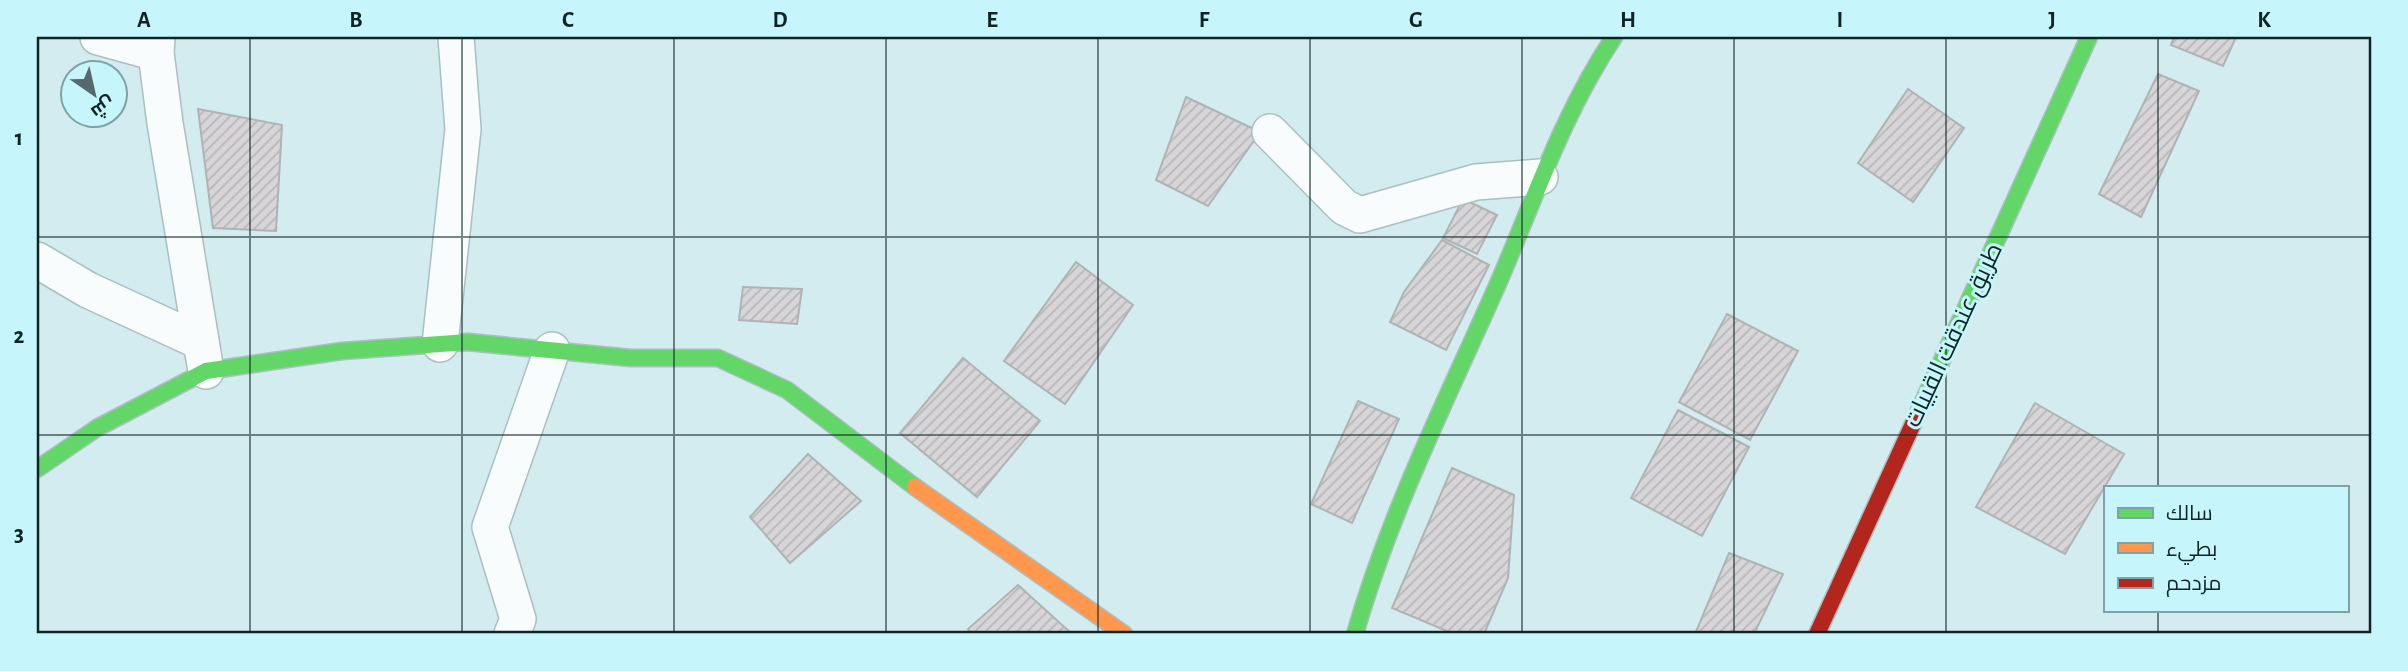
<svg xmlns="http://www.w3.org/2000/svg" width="2408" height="671" font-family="'Alegreya Sans',Cairo,sans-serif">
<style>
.building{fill:url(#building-hatch);stroke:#afb3b5;stroke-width:2}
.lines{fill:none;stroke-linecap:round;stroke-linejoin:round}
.street-casing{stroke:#abbfc1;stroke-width:38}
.fast-casing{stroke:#abbfc1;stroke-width:19}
.slow-casing{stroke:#abbfc1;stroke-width:19}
.jam-casing{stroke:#abbfc1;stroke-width:19}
.street{stroke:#f8fcfd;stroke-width:35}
.fast{stroke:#63d668;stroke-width:16}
.slow{stroke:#ff974d;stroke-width:16}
.jam{stroke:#b3261e;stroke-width:16}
.grid{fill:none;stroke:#112425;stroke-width:2;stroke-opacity:0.55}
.labels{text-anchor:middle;stroke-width:6;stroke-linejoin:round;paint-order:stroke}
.street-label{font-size:24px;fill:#112425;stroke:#c6f6fb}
.neatline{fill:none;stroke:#112425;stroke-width:2.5}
.grid-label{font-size:23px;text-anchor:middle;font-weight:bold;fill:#112425}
</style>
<defs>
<pattern id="building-hatch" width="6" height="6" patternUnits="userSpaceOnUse" patternTransform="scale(1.75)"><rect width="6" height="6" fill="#d7d5d7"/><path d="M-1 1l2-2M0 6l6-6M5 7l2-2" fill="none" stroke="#b8b7b8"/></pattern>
</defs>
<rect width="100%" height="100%" fill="#d2ecef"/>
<g class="building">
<polygon points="2174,37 2236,37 2223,66 2171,45"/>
<polygon points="2158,74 2199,91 2141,217 2099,194"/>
<polygon points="1908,89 1964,128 1913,202 1858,163"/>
<polygon points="1186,97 1260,132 1208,206 1156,180"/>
<polygon points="198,109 282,125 276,231 213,228"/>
<polygon points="1463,199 1497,215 1477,254 1443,238"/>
<polygon points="1442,240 1489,265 1446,350 1390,322 1404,292"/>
<polygon points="1076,262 1133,305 1065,404 1004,361"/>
<polygon points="743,287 802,289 797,324 739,320"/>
<polygon points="1727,314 1798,351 1750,440 1679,402"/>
<polygon points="963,358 1040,421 977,497 900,433"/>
<polygon points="1358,401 1399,419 1352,523 1311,504"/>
<polygon points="2035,403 2124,454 2065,554 1976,507"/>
<polygon points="1678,410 1749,447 1702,536 1631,498"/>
<polygon points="808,454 861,501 790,563 750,517"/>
<polygon points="1452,468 1514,495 1508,578 1484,634 1454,634 1392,608"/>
<polygon points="1729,553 1783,574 1754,634 1695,634"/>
<polygon points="1018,585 1072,634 972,634 968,629"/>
</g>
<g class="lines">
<defs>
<g id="street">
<polyline points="98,37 156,53"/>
<polyline points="157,37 156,53 165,123 206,371"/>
<polyline points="1270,132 1344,207 1360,215 1476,182 1540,177"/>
<polyline points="37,260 88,290 201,342"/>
<polyline points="440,344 463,129 456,37"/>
<polyline points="512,634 518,619 490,527 552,350"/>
</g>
<g id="fast">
<polyline points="1918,413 2089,37"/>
<polyline points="37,469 97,428 206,371 342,351 468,342 631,358 718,358 787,390 915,487"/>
<path d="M1355,634C1390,512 1446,401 1497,286C1534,201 1562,115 1614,37"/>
</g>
<polyline id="slow" points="915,487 1124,634"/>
<polyline id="jam" points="1817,634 1918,413"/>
</defs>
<use href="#street" class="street-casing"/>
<use href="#fast" class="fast-casing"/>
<use href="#slow" class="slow-casing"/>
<use href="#jam" class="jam-casing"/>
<use href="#street" class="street"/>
<use href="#fast" class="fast"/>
<use href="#slow" class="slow"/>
<use href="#jam" class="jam"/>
</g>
<path class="grid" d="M250,37V634M462,37V634M674,37V634M886,37V634M1098,37V634M1310,37V634M1522,37V634M1734,37V634M1946,37V634M2158,37V487M37,237H2371M37,435H2371M2158,610V634"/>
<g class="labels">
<g class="street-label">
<text transform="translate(1953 335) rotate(-65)" y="8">طريق عندقت القبيات</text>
</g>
</g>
<rect width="2408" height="671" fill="none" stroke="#c6f6fb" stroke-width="77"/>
<rect x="2104" y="486" width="245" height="126" fill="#c6f6fb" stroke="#7ea2a5" stroke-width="2"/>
<rect x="2118" y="508" width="35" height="10" fill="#63d668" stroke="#7ea2a5" stroke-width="2"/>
<text x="2166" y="520" font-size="21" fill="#112425">سالك</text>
<rect x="2118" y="543" width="35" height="10" fill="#ff974d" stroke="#7ea2a5" stroke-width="2"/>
<text x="2166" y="556" font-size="21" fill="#112425">بطيء</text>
<rect x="2118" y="578" width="35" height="10" fill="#b3261e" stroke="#7ea2a5" stroke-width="2"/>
<text x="2166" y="590" font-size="21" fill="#112425">مزدحم</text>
<g transform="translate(94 94) rotate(146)"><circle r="33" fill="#c6f6fb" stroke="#7ea2a5" stroke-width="2"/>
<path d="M0-5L12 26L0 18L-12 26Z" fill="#556a6c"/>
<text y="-10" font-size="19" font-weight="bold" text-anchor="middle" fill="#112425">ش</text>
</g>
<rect x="38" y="38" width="2332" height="594" class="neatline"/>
<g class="grid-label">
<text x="144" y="27">A</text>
<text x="356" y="27">B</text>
<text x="568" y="27">C</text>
<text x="780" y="27">D</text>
<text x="992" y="27">E</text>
<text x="1204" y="27">F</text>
<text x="1416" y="27">G</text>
<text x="1628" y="27">H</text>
<text x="1840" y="27">I</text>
<text x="2052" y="27">J</text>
<text x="2264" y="27">K</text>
<text x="19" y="145">1</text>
<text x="19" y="343">2</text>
<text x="19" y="541">3</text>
</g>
</svg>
